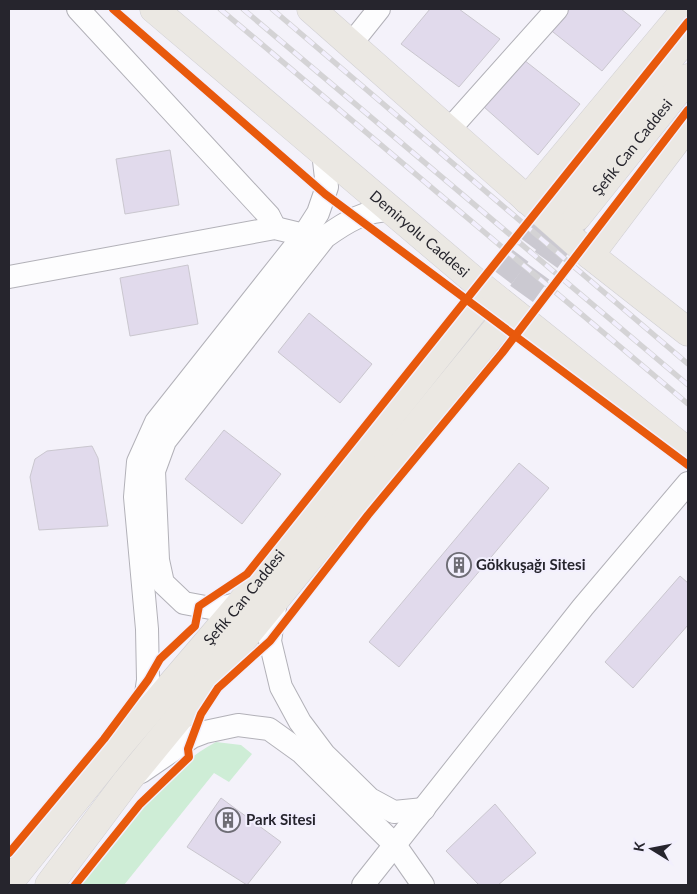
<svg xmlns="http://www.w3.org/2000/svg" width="697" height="894" font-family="Lato,sans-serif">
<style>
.green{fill:#ceedd6}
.building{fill:#e1daec;stroke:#cac7cf}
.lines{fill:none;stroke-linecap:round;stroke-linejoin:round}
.major-tunnel{stroke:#cbc9d1;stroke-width:28;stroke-dasharray:28 14;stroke-linecap:butt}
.minor-casing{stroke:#b2b1b8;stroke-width:24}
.major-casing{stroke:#d0cfd3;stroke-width:29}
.minor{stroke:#fdfdfe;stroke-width:22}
.major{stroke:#ebe8e3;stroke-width:28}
.rail-casing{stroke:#d4d3d5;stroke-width:5.5}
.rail{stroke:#f2effd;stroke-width:4;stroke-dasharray:11;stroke-linecap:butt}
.cycleway-casing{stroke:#f2effd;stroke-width:11}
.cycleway{stroke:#e8590c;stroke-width:8}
.labels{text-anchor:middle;stroke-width:4;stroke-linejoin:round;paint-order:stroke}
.street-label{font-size:15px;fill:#26252d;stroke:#f2effd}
.poi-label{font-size:15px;font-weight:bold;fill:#26252d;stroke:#f2effd;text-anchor:start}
</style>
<rect width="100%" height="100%" fill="#f4f2fa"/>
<path class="green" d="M216,742L241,745L252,754L229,782L214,773L124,885H79C117,837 161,771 216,742Z"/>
<g class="building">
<polygon points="430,9 459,9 500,39 459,87 401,44"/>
<polygon points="564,9 621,9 641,25 602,71 548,28"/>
<polygon points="524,60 580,104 538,155 484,107"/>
<polygon points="170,150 179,205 125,214 116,159"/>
<polygon points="188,265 198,324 130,336 120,278"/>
<polygon points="309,313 372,364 340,403 278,352"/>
<polygon points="224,430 281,474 242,524 185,479"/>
<polygon points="92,446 98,458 108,526 39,530 30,477 35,459 47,451"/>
<polygon points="519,463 549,488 399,667 369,642"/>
<polygon points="680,576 688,583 688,625 633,688 605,662"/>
<polygon points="221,798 281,842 247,885 187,847"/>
<polygon points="495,804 536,853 498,885 479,885 446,851"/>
</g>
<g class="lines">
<g class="major-tunnel">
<polyline points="475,309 557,201"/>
<polyline points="497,328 577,217"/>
</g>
<defs>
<g id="minor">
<polyline points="78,9 269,216 275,228"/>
<polyline points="351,44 379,9"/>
<polyline points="448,131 557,9"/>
<polyline points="9,277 275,228 304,235"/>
<polyline points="276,601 270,641 281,687 300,722 324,754 370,799 394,812 424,809"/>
<path d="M241,603L216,609L184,603L163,583L158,560L154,471L165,441L325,237C346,222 365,210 392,210"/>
<polyline points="135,722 145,701 148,680 147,629 135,497 138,462 156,422 304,235 318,213 327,187 323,152"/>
<polyline points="141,772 192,737 205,732 238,725 269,729 301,752 395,845 423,885"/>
<polyline points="363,885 583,607 688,483"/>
</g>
<g id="major">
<path id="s1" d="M154,9L476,282L688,452"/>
<polyline points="311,9 590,255 688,332"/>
<polyline points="527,200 686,9"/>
<polyline points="557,201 681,44"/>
<path id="s2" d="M577,217L688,78"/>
<polyline points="590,255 688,125"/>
<path id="s3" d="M9,883L118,747L241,603L475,309"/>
<polyline points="49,885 127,781 497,328"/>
</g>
</defs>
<use href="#minor" class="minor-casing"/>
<use href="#major" class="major-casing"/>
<use href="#minor" class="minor"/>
<use href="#major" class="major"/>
<defs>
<g id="rail">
<polyline points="220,9 688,404"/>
<polyline points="243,9 688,385"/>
<polyline points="272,9 688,364"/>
</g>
</defs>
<use href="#rail" class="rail-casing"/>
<use href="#rail" class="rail"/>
<defs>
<g id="cycleway">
<polyline points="113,9 325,194 688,465"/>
<polyline points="9,853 104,739 148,680 160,659 195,626 199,606 247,574 688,22"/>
<polyline points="75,885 140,804 189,757 188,749 201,714 218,688 270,641 368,515 502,353 688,110"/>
</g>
</defs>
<use href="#cycleway" class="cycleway-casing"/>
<use href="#cycleway" class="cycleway"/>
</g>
<defs>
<symbol id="building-ring" viewBox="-11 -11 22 22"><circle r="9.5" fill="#f2effd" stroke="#6e6d75" stroke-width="1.5"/><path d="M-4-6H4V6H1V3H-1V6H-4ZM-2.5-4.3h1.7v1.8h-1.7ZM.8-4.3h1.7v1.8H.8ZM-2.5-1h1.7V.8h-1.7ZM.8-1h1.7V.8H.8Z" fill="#6e6d75"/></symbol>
</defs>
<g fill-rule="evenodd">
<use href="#building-ring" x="445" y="551" width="28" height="28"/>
<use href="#building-ring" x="214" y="806" width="28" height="28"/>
</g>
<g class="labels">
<g class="street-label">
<text dy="5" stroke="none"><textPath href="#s2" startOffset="89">Şefik Can Caddesi</textPath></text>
<text dy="5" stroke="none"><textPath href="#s1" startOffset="348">Demiryolu Caddesi</textPath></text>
<text dy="5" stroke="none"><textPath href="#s3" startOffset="370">Şefik Can Caddesi</textPath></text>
</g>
<g class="poi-label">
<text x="476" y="570">Gökkuşağı Sitesi</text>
<text x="246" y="825">Park Sitesi</text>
</g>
</g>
<rect width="697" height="894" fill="none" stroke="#26252d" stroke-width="20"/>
<g transform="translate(652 849) rotate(280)" stroke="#f2effd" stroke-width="4" paint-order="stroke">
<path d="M0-4L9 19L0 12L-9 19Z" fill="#26252d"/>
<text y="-8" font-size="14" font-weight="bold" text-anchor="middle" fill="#26252d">K</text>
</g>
</svg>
